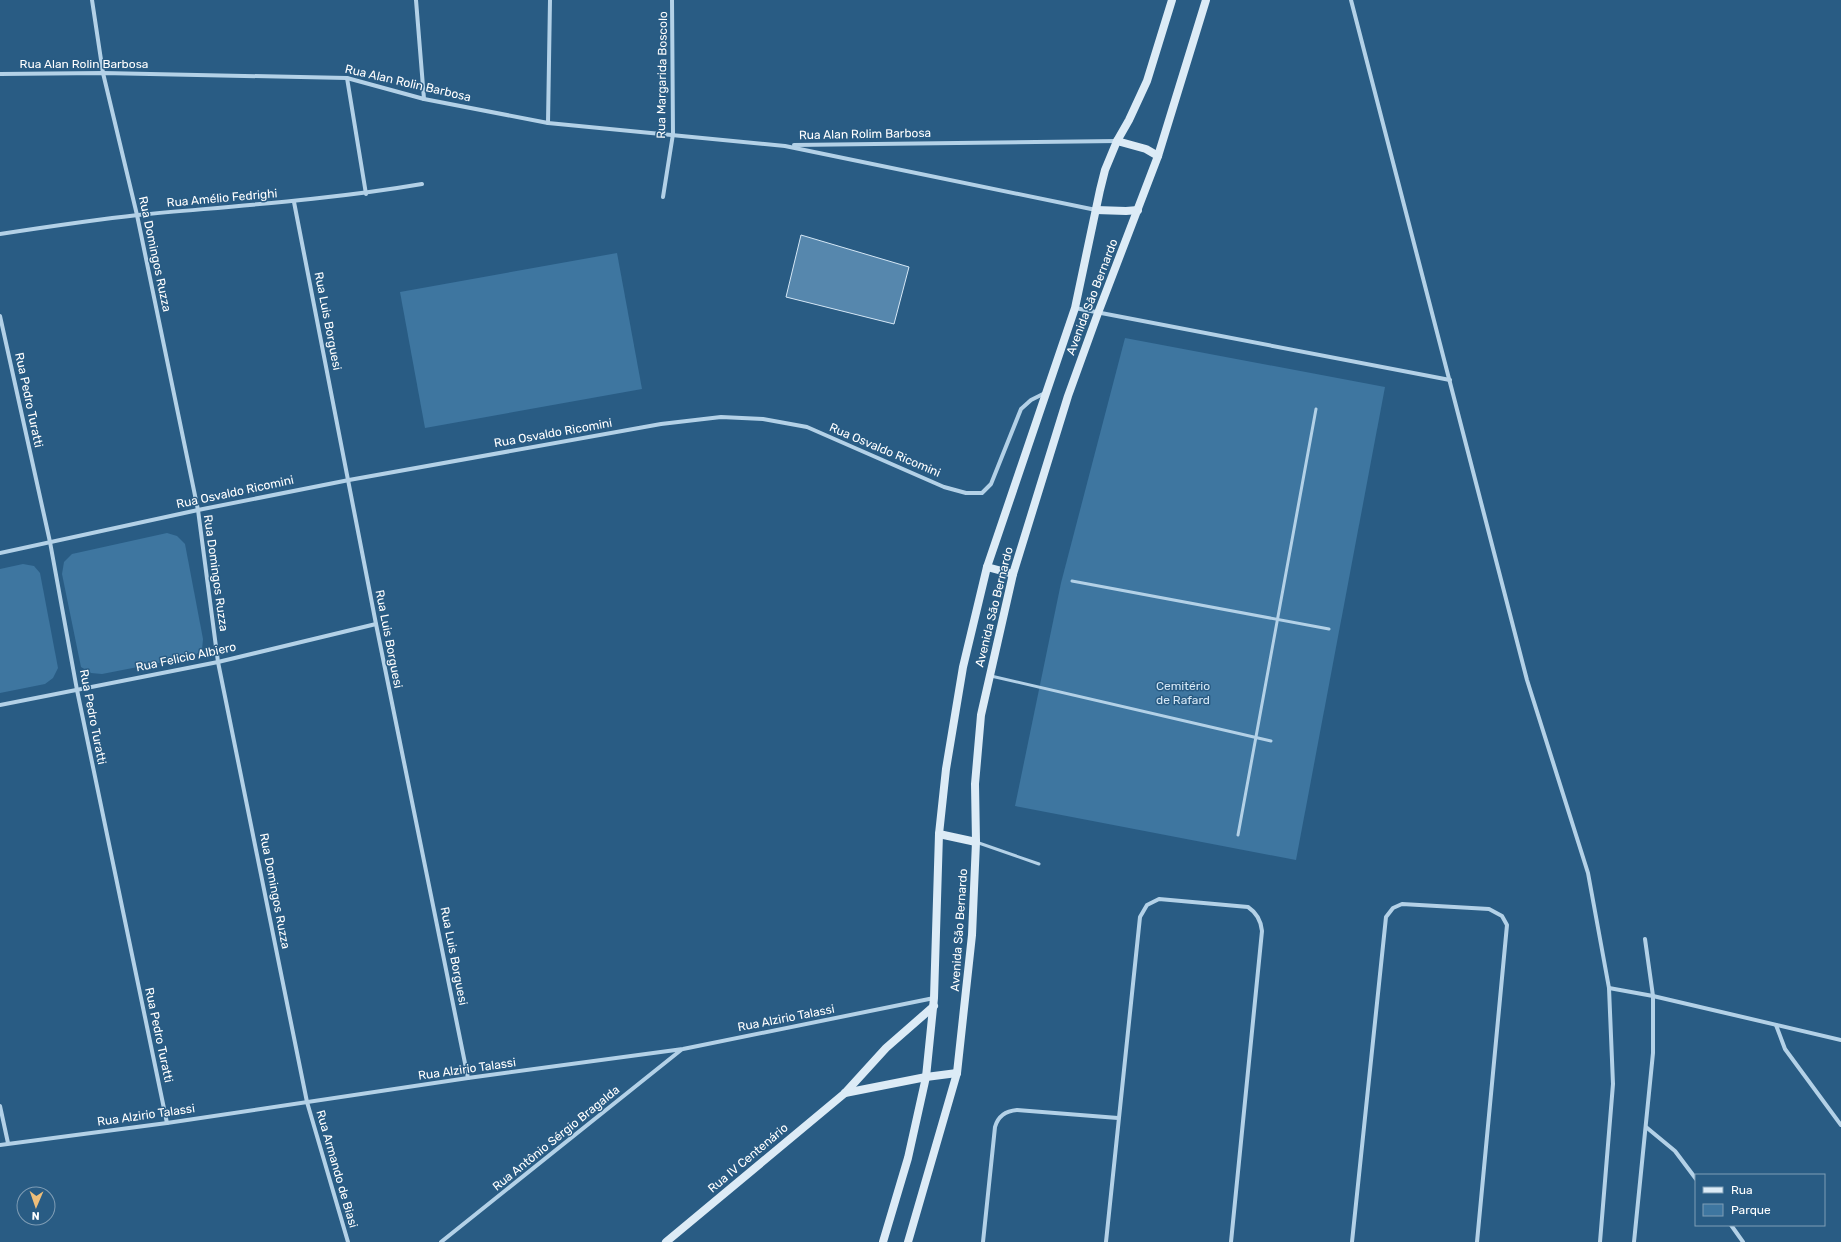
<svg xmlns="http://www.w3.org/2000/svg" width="1841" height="1242" font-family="Rubik,sans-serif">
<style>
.green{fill:#3e76a0}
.building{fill:#5687ad;stroke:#d6e8f6}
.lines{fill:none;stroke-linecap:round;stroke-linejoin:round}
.lane{stroke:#b3d1e7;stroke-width:3}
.street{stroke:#b3d1e7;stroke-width:4}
.secondary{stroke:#dcebf6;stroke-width:8}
.labels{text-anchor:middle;stroke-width:3;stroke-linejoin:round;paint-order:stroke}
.street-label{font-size:12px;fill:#fff;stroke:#295c84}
.park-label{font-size:12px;fill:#d6e8f6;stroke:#295c84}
</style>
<rect width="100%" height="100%" fill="#295c84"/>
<g class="green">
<polygon points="617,253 642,389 425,428 400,292"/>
<polygon points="1125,338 1385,387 1296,860 1015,806 1061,583"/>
<polygon points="167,533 177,536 185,544 203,639 202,650 194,656 102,674 91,673 81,667 62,574 64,562 72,554"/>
<polygon points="23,564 34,566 40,573 58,668 53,678 45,684 0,693 0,569"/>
</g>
<polygon class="building" points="801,235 909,267 894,324 786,297"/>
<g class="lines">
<g class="lane">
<polyline points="1072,581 1329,629"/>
<polyline points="991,676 1271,741"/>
<polyline points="1238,835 1316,409"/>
<polyline points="976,842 1039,864"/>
</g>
<g class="street">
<polyline points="92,0 103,73 137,215 198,510 218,662 307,1102 348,1242"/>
<polyline points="416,0 424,99"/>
<polyline points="1351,0 1527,680 1588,873 1609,988 1613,1084 1600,1242"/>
<polyline points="0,74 103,73 347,78 424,99 548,123 785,146 1096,210"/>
<polyline points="347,78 366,194"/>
<polyline points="548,123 550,0"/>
<polyline points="794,145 1117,141"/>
<polyline points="663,197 673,134 672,0"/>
<polyline points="294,202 376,624 468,1078"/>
<path d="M0,234C46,227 92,220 138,215C233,206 328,200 422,184"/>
<polyline points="1075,308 1450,380"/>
<polyline points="0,316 50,542 77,690 167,1123"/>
<polyline points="0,553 198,510 349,480 661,424 721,417 763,419 807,427 944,487 966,493 982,493 991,484 1021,409 1031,400 1045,393"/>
<polyline points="0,705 218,662 376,624"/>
<polyline points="1609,988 1653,996 1841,1040"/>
<polyline points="1776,1025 1785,1049 1841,1125"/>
<polyline points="0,1106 8,1143"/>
<polyline points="1646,1127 1675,1151 1696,1179"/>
<polyline points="0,1145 167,1123 468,1078 683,1049 934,998"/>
<polyline points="1731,1225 1743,1242"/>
<polyline points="441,1242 681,1050"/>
<path d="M983,1242L995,1127C998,1116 1005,1111 1017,1110L1118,1118"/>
<path d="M1106,1242L1140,917L1147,905L1159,899L1248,907C1257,913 1261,920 1262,931L1231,1242"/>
<polyline points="1352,1242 1386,917 1393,908 1402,904 1489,909 1502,916 1507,925 1477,1242"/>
<polyline points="1634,1242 1653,1053 1653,996 1645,939"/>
</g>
<g class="secondary">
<polyline points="1117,141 1146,149 1158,156"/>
<polyline points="1096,210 1126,211 1138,210"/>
<polyline points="987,567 1013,574"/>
<polyline points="939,834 976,842"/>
<polyline points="845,1093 926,1077 957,1073"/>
<polyline points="666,1242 845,1093 886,1048 934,1006"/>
<polyline points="883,1242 908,1158 926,1077 934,998 939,834 946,769 963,667 987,567 1075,308 1100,190 1105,170 1117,141 1129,120 1147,81 1172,0"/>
<polyline points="908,1242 957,1073 972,935 976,842 975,784 981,715 1013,574 1068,396 1098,313 1158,156 1206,0"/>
</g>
</g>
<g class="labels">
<g class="street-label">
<text x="84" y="68">Rua Alan Rolin Barbosa</text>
<text transform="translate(662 75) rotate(-89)" y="4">Rua Margarida Boscolo</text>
<text transform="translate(408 83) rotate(13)" y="4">Rua Alan Rolin Barbosa</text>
<text transform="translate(865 134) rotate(-1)" y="4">Rua Alan Rolim Barbosa</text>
<text transform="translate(222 198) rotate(-5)" y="4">Rua Amélio Fedrighi</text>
<text transform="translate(155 254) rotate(78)" y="4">Rua Domingos Ruzza</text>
<text transform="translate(1092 297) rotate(-69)" y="4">Avenida São Bernardo</text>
<text transform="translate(328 321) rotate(79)" y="4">Rua Luis Borguesi</text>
<text transform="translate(29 400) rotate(78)" y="4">Rua Pedro Turatti</text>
<text transform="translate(553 433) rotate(-10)" y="4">Rua Osvaldo Ricomini</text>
<text transform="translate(885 450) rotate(23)" y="4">Rua Osvaldo Ricomini</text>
<text transform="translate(235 492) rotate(-12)" y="4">Rua Osvaldo Ricomini</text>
<text transform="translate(216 573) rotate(82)" y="4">Rua Domingos Ruzza</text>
<text transform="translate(994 607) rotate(-76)" y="4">Avenida São Bernardo</text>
<text transform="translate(389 639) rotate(79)" y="4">Rua Luis Borguesi</text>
<text transform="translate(186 657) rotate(-12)" y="4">Rua Felicio Albiero</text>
<text transform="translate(93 717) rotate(79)" y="4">Rua Pedro Turatti</text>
<text transform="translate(275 891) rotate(79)" y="4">Rua Domingos Ruzza</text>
<text transform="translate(959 930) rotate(-86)" y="4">Avenida São Bernardo</text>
<text transform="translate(454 956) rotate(79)" y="4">Rua Luis Borguesi</text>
<text transform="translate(786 1018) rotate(-11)" y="4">Rua Alzirio Talassi</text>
<text transform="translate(159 1035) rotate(78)" y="4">Rua Pedro Turatti</text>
<text transform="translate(467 1069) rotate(-8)" y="4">Rua Alzirio Talassi</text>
<text transform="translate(146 1115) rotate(-8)" y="4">Rua Alzirio Talassi</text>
<text transform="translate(556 1138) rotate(-39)" y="4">Rua Antônio Sérgio Bragalda</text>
<text transform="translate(748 1158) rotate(-40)" y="4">Rua IV Centenário</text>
<text transform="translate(337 1169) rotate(74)" y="4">Rua Armando de Biasi</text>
</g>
<g class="park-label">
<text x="1183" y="690">Cemitério<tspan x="1183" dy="14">de Rafard</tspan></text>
</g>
</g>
<rect x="1695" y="1174" width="130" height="52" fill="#295c84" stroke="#7f9db5"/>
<rect x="1703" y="1187" width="20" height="6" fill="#dcebf6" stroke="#7f9db5"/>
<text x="1731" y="1194" font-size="12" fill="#ffffff">Rua</text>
<rect x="1703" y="1204" width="20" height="12" fill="#3e76a0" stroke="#7f9db5"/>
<text x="1731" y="1214" font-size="12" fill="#ffffff">Parque</text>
<g transform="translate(36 1206) rotate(182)"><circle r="19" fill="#295c84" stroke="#7f9db5"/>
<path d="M0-3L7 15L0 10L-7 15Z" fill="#eebe7a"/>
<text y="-6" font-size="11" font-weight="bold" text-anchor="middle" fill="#ffffff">N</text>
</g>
</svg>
